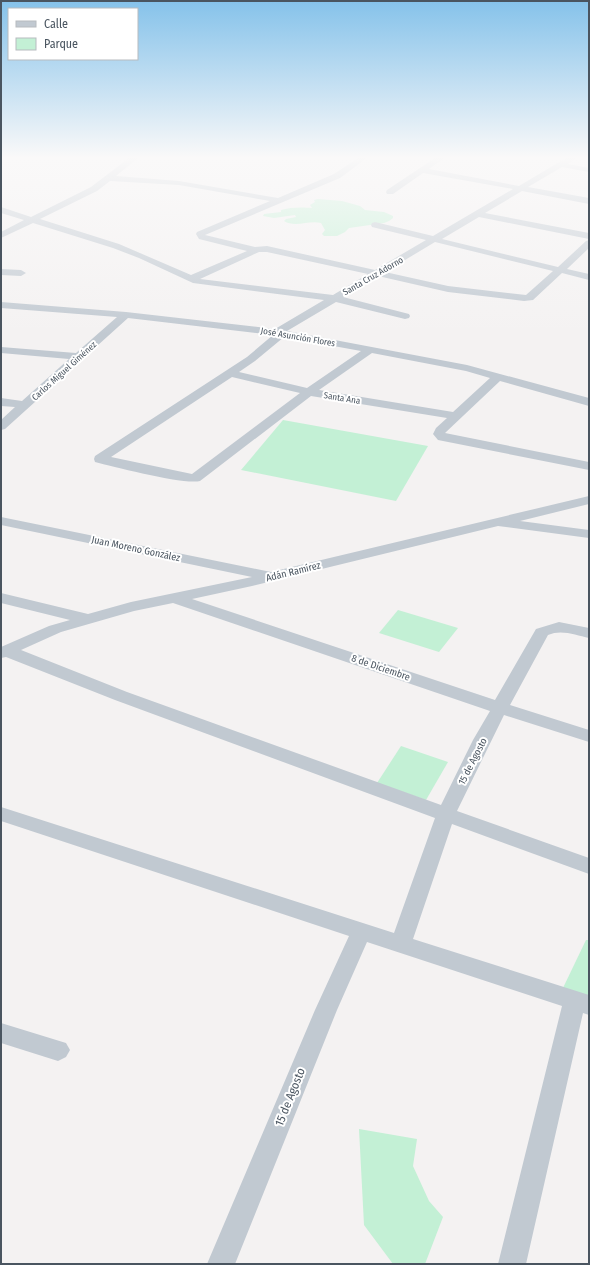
<svg xmlns="http://www.w3.org/2000/svg" width="590" height="1265" font-family="'Fira Sans Condensed',sans-serif">
<style>
.green{fill:#c3f0d5}
.lines{fill:none;stroke-linecap:round;stroke-linejoin:round}
.minor{fill:#c1c9d1;fill-rule:evenodd}
.labels{text-anchor:middle;stroke-width:4;stroke-linejoin:round;paint-order:stroke}
.far-street-label{font-size:9px;fill:#4a5560;stroke:#fff}
.street-label{font-size:10px;fill:#4a5560;stroke:#fff}
.near-street-label{font-size:12px;fill:#4a5560;stroke:#fff}
</style>
<rect width="100%" height="100%" fill="#f4f2f2"/>
<g class="green">
<path d="M318,199L342,201L360,206L365,210L384,212L393,216V218L389,221L384,223L349,228L345,232L337,236H324L322,234L325,230L321,223C309,220 295,228 284,221L286,219L296,217L295,215L274,218L263,216L264,214L281,212V210C290,207 303,207 312,208L310,205L315,202L314,200Z"/>
<polygon points="283,420 428,446 396,501 241,470"/>
<polygon points="398,610 458,628 439,652 379,633"/>
<polygon points="401,746 448,762 426,800 377,783"/>
<polygon points="586,940 589,940 589,998 562,990"/>
<polygon points="359,1129 417,1139 413,1166 429,1201 443,1217 425,1264 393,1264 364,1225"/>
</g>
<g class="lines">
<g class="minor">
<path d="M129,158H138L116,176L179,181L278,198L334,174L358,158H367L340,178L205,235L255,247L267,246L375,270L426,240L372,227L371,225L372,223L375,222L433,236L513,189L423,173L393,194H387L386,192L387,190L435,158H444L429,169L519,186L566,158H576L568,164L589,168V172L562,167L528,187L589,198V204L522,191L485,213L589,233V239L479,217L442,239L558,267L586,241L589,240V248L567,269L589,274V280L562,273L533,300L524,301L448,292L378,276L343,297L409,314L410,316L409,318L405,319L336,302L287,331L467,365L589,398V406L500,381L445,433L589,462V470L438,440L433,434L436,428L447,418L311,396L200,481C184,485 115,467 95,462L94,459L95,456L247,357L273,335L128,318L5,429L1,430V420L15,407L1,406V398L22,401L69,359L1,353V347L76,353L117,317L1,308V302L126,312L275,329L324,300L193,283L139,258L113,248L33,223L1,238V232L24,220L1,213V207L31,217L91,187ZM110,181L179,185L270,201L197,232L196,234L199,239L247,251L191,275L119,244L40,219L97,191ZM435,242L553,271L526,295L448,286L385,272ZM259,252H267L368,274L333,295L200,279ZM284,337L361,351L307,388L239,372L255,361ZM372,353L466,371L490,378L453,412L319,390ZM232,377L300,393L192,474L111,457Z"/>
<polygon points="1,269 21,270 26,273 21,276 1,275"/>
<path d="M589,496V504L520,521L589,530V538L498,526L252,586L192,599L495,700L536,629L559,622L589,628V638C576,635 561,629 548,635L510,705L589,730V742L504,715L457,811L589,858V874L452,824L413,939L589,995V1015L583,1013L526,1264H498L562,1006L367,942L337,1010L235,1264H207L315,1010L349,936L1,821V807L394,933L435,818L115,700L6,657L1,658V647L49,626L70,620L1,603V593L88,614L131,602L252,577L1,525V517L271,572ZM173,603L490,711L473,740L441,805L127,692L21,650L61,632L134,611Z"/>
<polygon points="1,1023 66,1043 70,1050 66,1057 58,1061 1,1043"/>
</g>
</g>
<linearGradient id="sky" x2="0" y2="1"><stop stop-color="#85c2ea"/><stop offset="0.47" stop-color="#faf9f9"/><stop offset="1" stop-color="#faf9f9" stop-opacity="0"/></linearGradient>
<rect width="590" height="335" fill="url(#sky)"/>
<g class="labels">
<g class="far-street-label">
<text transform="translate(373 276) rotate(-30)" y="3">Santa Cruz Adorno</text>
<text transform="translate(298 337) rotate(10)" y="3">José Asunción Flores</text>
<text transform="translate(64 371) rotate(-42)" y="3">Carlos Miguel Giménez</text>
<text transform="translate(342 398) rotate(9)" y="3">Santa Ana</text>
</g>
<g class="street-label">
<text transform="translate(136 548) rotate(12)" y="4">Juan Moreno González</text>
<text transform="translate(293 571) rotate(-14)" y="4">Adán Ramírez</text>
<text transform="translate(381 667) rotate(19)" y="4">8 de Diciembre</text>
<text transform="translate(472 761) rotate(-63)" y="4">15 de Agosto</text>
</g>
<g class="near-street-label">
<text transform="translate(290 1097) rotate(-68)" y="4">15 de Agosto</text>
</g>
</g>
<rect width="590" height="1265" fill="none" stroke="#4a5560" stroke-width="4"/>
<rect x="8" y="8" width="130" height="52" fill="#ffffff" stroke="#b7bbbf"/>
<rect x="16" y="21" width="20" height="6" fill="#c1c9d1" stroke="#b7bbbf"/>
<text x="44" y="28" font-size="12" fill="#4a5560">Calle</text>
<rect x="16" y="38" width="20" height="12" fill="#c3f0d5" stroke="#b7bbbf"/>
<text x="44" y="48" font-size="12" fill="#4a5560">Parque</text>
</svg>
